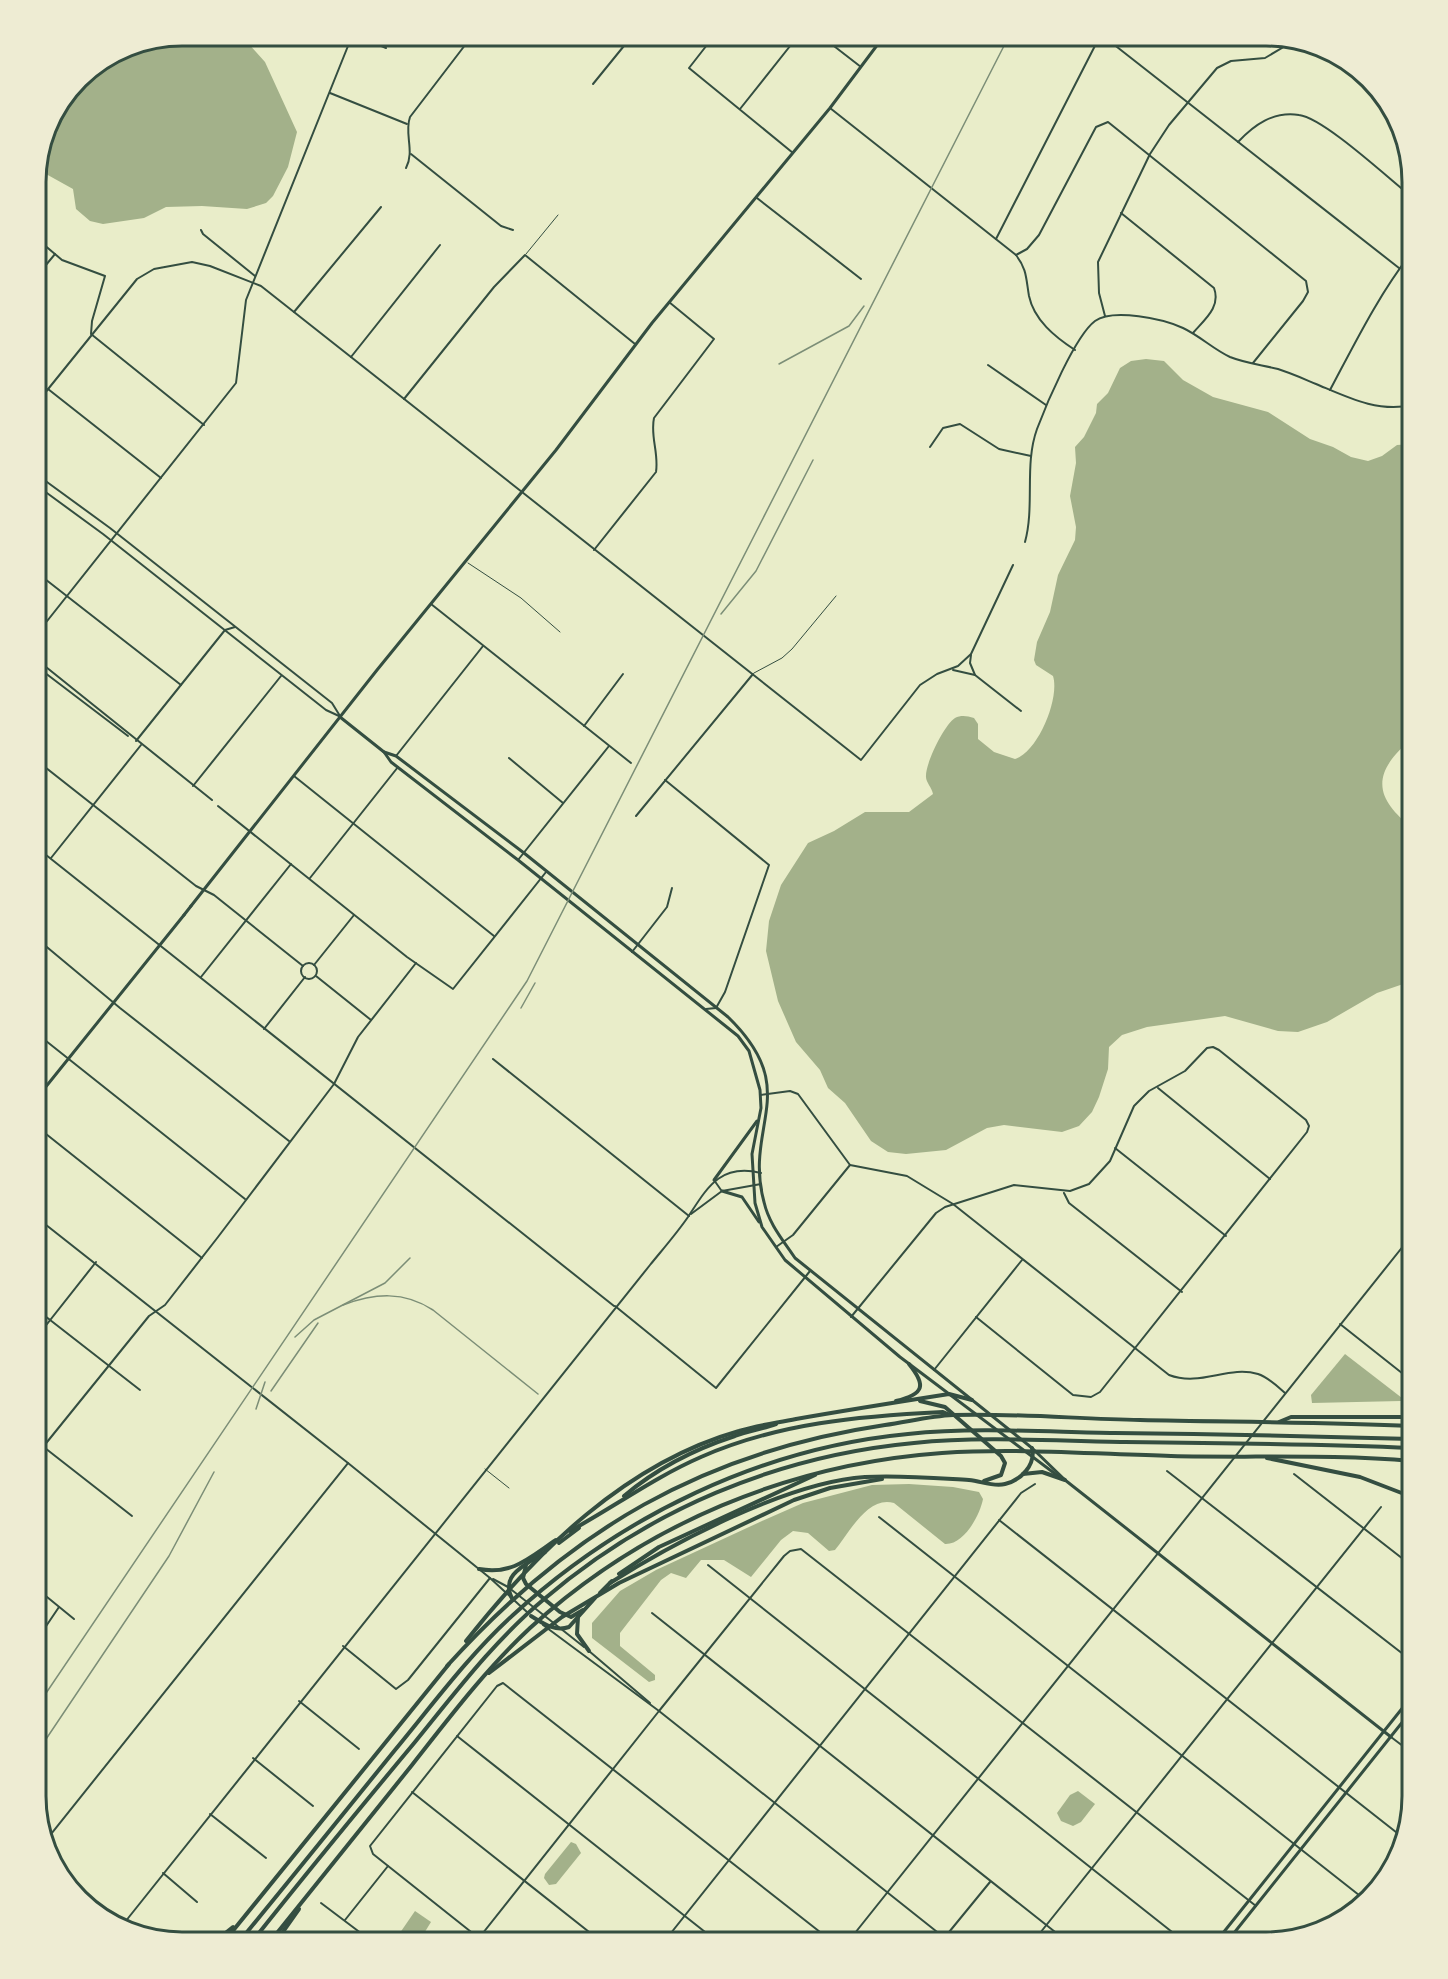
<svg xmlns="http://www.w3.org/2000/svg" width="1448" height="1979" font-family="'Golos Text',sans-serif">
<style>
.water{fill:#a3b18a}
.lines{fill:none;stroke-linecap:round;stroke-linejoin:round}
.service{stroke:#344e41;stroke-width:1}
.minor{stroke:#344e41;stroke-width:2}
.tertiary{stroke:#344e41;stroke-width:2}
.secondary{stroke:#344e41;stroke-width:3}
.primary{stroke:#344e41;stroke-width:3}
.motorway{stroke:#344e41;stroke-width:4}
.rail{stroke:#7c8e77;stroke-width:1.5}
.rim{fill:none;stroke:#344e41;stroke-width:3}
</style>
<rect width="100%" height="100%" fill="#e9edc9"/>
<g class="water">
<polygon points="182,36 249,36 247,42 265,62 297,132 288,167 273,196 266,203 247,209 202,206 166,207 144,218 103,224 90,221 76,209 73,189 37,169 51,117 85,72 126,47"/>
<path d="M1146,359L1164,361L1183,380L1213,397L1268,412L1310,439L1333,447L1351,457L1368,461L1382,456L1397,445L1412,444V655L1403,671L1412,687V737C1407,743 1401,748 1396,754C1369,785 1386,806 1412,828V981L1377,993L1327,1022L1298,1032L1278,1031L1225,1016L1147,1027L1122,1035L1109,1047L1108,1069L1099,1097L1092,1112L1079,1126L1062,1132L1004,1125L987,1128L946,1150L906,1154L888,1152L871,1141L845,1103L828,1088L820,1070L796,1042L778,1001L766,951L769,921L781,885L808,843L834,831L865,812H909L933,794C932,788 926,782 926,777C925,764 944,725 955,718C961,715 967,716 974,718L978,724V739L994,752L1015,759C1038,752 1060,698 1053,676L1036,665L1034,660L1037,642L1050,612L1058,575L1075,540L1076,527L1070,496L1076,463L1075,447L1084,437L1096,413L1097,404L1108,393L1120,368L1131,361Z"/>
<polygon points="1345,1354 1402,1398 1401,1401 1312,1403 1311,1395"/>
<path d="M909,1484L953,1487L979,1492L983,1499C980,1515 964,1545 945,1544L894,1503C868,1495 849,1533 835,1550L829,1551L808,1533L793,1531L781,1540L751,1577L724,1560H701L686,1578L671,1573L661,1580L620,1633V1646L655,1675V1680L649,1682L592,1638V1623L620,1591L656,1570L762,1521L803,1503L872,1485Z"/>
<polygon points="1078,1791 1095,1804 1081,1822 1073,1826 1061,1821 1057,1813 1070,1795"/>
<polygon points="571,1842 576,1844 581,1853 556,1884 549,1885 544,1878 545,1874"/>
<polygon points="415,1911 431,1922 418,1943 393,1943"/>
</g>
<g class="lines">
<g class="service">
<polyline points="526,254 558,215"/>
<polyline points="468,563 521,598 560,632"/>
<polyline points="754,673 782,658 792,649 836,596"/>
<polyline points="36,1051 44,1041"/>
<polyline points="485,1469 509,1488"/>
</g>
<g class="minor">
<polyline points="358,36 386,48"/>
<polyline points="460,36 467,42"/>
<polyline points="714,36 689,68 793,153"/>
<polyline points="821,36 861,67"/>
<polyline points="1103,36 1399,268"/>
<polyline points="593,84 632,36"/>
<polyline points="330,93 407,124"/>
<path d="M830,108L1016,255C1027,269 1026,279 1029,296C1034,320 1055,337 1075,350"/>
<polyline points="740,109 798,36"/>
<path d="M1238,142C1254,125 1273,111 1299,115C1324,118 1389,179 1412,197"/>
<polyline points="411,154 501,226 513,230"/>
<path d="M406,168C415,151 404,134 410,117L472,36"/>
<polyline points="757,198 861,279"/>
<path d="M1121,213L1214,288C1221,307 1205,319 1193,333"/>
<polyline points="201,230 203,234 255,276"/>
<polyline points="36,238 62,260 105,276 92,321 91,334 204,425"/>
<polyline points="996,239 1100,36"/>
<polyline points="1016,255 1027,249 1039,235 1096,127 1108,122 1306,281 1308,292 1303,301 1253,363"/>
<polyline points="36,277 55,254"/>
<polyline points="294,312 381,207"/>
<polyline points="1105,316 1099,293 1098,262 1150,154 1169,125 1217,68 1231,61 1265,58 1292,42"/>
<polyline points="351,357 440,245"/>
<polyline points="988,365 1046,405"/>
<polyline points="48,389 161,478"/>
<path d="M1330,390C1355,343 1379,294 1412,252"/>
<polyline points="404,399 494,287 525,255 635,344"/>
<polyline points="930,447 943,428 960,424 999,449 1031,456"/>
<polyline points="522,492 861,760 920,685 937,674 958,666 971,654 1013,565"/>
<path d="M1025,542C1035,505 1024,465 1037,429C1046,405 1075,336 1095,321C1113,308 1164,319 1183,328C1200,336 1213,349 1230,357C1245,363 1262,365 1278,369C1291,373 1304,379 1316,384C1347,397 1378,413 1412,405"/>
<path d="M594,550L656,472C659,453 650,436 654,418L714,339L669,302"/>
<polyline points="36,572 181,685"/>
<polyline points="431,604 631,763"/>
<polyline points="971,655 970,663 975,675"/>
<polyline points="36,659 212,800"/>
<polyline points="36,666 128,736"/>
<polyline points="953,670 975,675 1021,711"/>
<polyline points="584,726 623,674"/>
<polyline points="136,741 225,630 235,627"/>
<polyline points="396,756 483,646"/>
<polyline points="509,758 563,803"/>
<polyline points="36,760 196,886 214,895 303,966"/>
<polyline points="294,776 494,936"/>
<polyline points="665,780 769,865 725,992 716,1008 706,1009"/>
<polyline points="193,786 281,676"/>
<polyline points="218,806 407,957 453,989 546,872"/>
<polyline points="636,816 753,674"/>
<polyline points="51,858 141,745"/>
<polyline points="518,860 609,746"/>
<polyline points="310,878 398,767"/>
<polyline points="36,938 120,1008 289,1141"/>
<polyline points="632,952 667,907 672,888"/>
<circle cx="309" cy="971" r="8"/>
<polyline points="314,965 354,915"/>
<polyline points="316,976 371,1020"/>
<polyline points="201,977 291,864"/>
<polyline points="264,1029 305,977"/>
<polyline points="36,1033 245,1199"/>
<polyline points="493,1059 689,1216"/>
<polyline points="1158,1088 1270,1179"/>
<path d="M760,1095L790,1091L798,1094L850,1165L907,1176L953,1204L1169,1375C1201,1387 1228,1365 1258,1374C1268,1377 1277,1386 1285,1393"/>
<polyline points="36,1126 202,1258"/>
<polyline points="1115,1148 1226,1236"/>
<polyline points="1064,1193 1069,1203 1182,1292"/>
<polyline points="776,1247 793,1235 850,1165"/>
<polyline points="615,1306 716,1388 810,1271"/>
<polyline points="36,1309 140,1390"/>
<polyline points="851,1317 936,1213 945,1207 1014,1185 1070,1191 1089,1184 1110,1161 1134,1106 1149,1091 1185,1071 1207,1048 1213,1047 1219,1050 1306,1120 1309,1126 1307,1132 1100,1392 1091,1397 1073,1395 976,1317"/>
<polyline points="1340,1324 1412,1381"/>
<polyline points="36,1338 96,1262"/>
<polyline points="934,1370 1022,1260"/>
<polyline points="36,1441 132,1516"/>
<polyline points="43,1447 149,1316 165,1305 218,1237 334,1084 358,1037 416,963"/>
<polyline points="1167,1471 1412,1661"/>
<polyline points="1294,1474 1412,1566"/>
<polyline points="879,1517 1364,1899"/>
<polyline points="999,1520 1401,1836"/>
<polyline points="708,1565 1186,1943"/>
<polyline points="36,1588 74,1619"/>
<polyline points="652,1613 1069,1943"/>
<polyline points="36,1641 59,1607"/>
<polyline points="343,1646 396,1689 408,1680 490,1578"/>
<polyline points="299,1701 359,1749"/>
<polyline points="659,1711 784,1556 790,1551 801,1549 1256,1906"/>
<polyline points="457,1736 719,1943"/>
<polyline points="253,1758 313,1806"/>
<polyline points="412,1792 603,1943"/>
<polyline points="210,1814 266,1858"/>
<polyline points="47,1839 348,1463"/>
<polyline points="163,1873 197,1902"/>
<polyline points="321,1903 374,1943"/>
<polyline points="345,1920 388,1866"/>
<polyline points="945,1937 990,1882"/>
<polyline points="485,1943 373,1854 370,1846 497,1686 503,1683 834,1943"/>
<polyline points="663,1943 1021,1493 1035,1484"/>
<polyline points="1032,1943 1381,1507"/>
</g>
<g class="tertiary">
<polyline points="36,404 137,279 154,269 192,262 210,266 261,286 522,492"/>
<polyline points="36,474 110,528 332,703 340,716"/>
<polyline points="36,485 103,534 326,710 339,716"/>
<polyline points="36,635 236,383 246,300 352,36"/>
<polyline points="36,847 614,1306"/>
<polyline points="714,1180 721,1190"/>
<polyline points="691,1214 722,1191 761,1184"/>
<polyline points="36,1217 348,1463 490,1578 527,1612"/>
<polyline points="493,1579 508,1587 584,1647"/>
<polyline points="543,1625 659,1711 951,1943"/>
<polyline points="589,1651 650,1703"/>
<polyline points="1391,1737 1412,1753"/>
<path d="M121,1927L650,1265C663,1249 677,1233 688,1217C707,1188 720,1163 761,1173"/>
<polyline points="475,1943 659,1711"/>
<polyline points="847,1943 1412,1235"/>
</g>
<g class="secondary">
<polyline points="340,717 384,752 391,762 518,860 738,1036 749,1051 760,1090 761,1108 752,1154 755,1203 762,1227 785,1260 900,1357 1058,1476"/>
<path d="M384,752L396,756L524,853L728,1017C804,1091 743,1125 764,1202C769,1224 783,1240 795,1258L1032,1448L1065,1480L1391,1737"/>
<polyline points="184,915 191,906"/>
<polyline points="714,1180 757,1121"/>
<polyline points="722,1191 742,1197 759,1222"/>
</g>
<g class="primary">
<polyline points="191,906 377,670 556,450 652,323 830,108 884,36"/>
<polyline points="36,1099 184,915"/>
<polyline points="1215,1943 1412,1696"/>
<polyline points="1226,1943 1412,1710"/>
</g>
<g class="motorway">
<path d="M896,1401C925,1394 926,1385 909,1364"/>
<polyline points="920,1401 945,1407 1001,1456 1005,1463 1001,1475 984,1481"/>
<polyline points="1279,1422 1291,1417 1412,1417"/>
<polyline points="1267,1458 1360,1477 1412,1497"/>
<polyline points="1023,1474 1042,1472 1065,1480"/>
<path d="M624,1496C656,1469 695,1449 735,1436C748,1431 762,1429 776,1424"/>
<path d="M570,1531C614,1507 655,1477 701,1457C778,1423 860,1416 943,1412L950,1415"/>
<polyline points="559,1543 579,1528"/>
<polyline points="526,1565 523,1578 526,1584 560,1612 571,1617 583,1610"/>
<path d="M479,1569C513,1575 529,1558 556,1540"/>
<polyline points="619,1574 659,1547 815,1475"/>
<path d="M610,1583C675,1542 788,1482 865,1477C900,1475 935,1478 969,1480C981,1481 993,1487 1005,1484C1021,1480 1036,1465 1032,1448"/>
<polyline points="600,1593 612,1581"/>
<path d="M513,1600C498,1575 527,1564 545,1552"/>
<path d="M531,1616C543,1623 554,1632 569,1627L595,1598"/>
<polyline points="578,1617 577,1634 589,1651"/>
<path d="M466,1641C537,1551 626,1463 739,1431C758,1425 777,1423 796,1419C847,1410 898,1402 949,1394L972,1400"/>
<path d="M447,1666C570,1530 703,1452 885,1425C907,1422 930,1416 953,1415C1015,1413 1078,1419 1140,1420C1231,1422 1322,1422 1412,1426"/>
<polyline points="489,1673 562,1617 619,1583 794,1500 830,1488 882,1479"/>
<polyline points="213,1943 233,1927"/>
<polyline points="223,1943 449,1664"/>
<path d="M238,1943C291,1879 343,1814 395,1750C433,1704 469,1655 513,1615C621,1516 761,1448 908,1434C976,1427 1046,1432 1115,1433C1214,1434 1313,1436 1412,1439"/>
<path d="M251,1943C305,1875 360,1808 415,1742C455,1693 494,1641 543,1600C648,1510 776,1456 914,1443C983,1436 1055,1441 1125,1442C1221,1443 1317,1444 1412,1448"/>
<path d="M269,1943C317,1884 364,1824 412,1765C449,1718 486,1669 530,1628C644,1524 789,1464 942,1453C1018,1448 1095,1454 1171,1456C1251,1458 1332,1454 1412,1461"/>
<polyline points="275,1943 299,1909"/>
</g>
<g class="rail">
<polyline points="779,364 849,326 864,306"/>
<polyline points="721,614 756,571 813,460"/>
<polyline points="521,1008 535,983"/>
<path d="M343,1305C375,1293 404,1291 433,1310L538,1394"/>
<polyline points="295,1337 314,1320 385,1283 410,1258"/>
<polyline points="271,1391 318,1323"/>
<polyline points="256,1409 265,1382"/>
<polyline points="36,1708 527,981 1009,36"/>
<polyline points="36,1754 169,1556 214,1472"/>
</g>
</g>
<path d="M0 0H1448V1979H0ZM182 46H1266A136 136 0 0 1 1402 182V1796A136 136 0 0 1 1266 1932H182A136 136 0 0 1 46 1796V182A136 136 0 0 1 182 46Z" fill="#eeecd3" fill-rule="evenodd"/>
<path class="rim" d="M182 46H1266A136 136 0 0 1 1402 182V1796A136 136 0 0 1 1266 1932H182A136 136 0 0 1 46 1796V182A136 136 0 0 1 182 46Z"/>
</svg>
